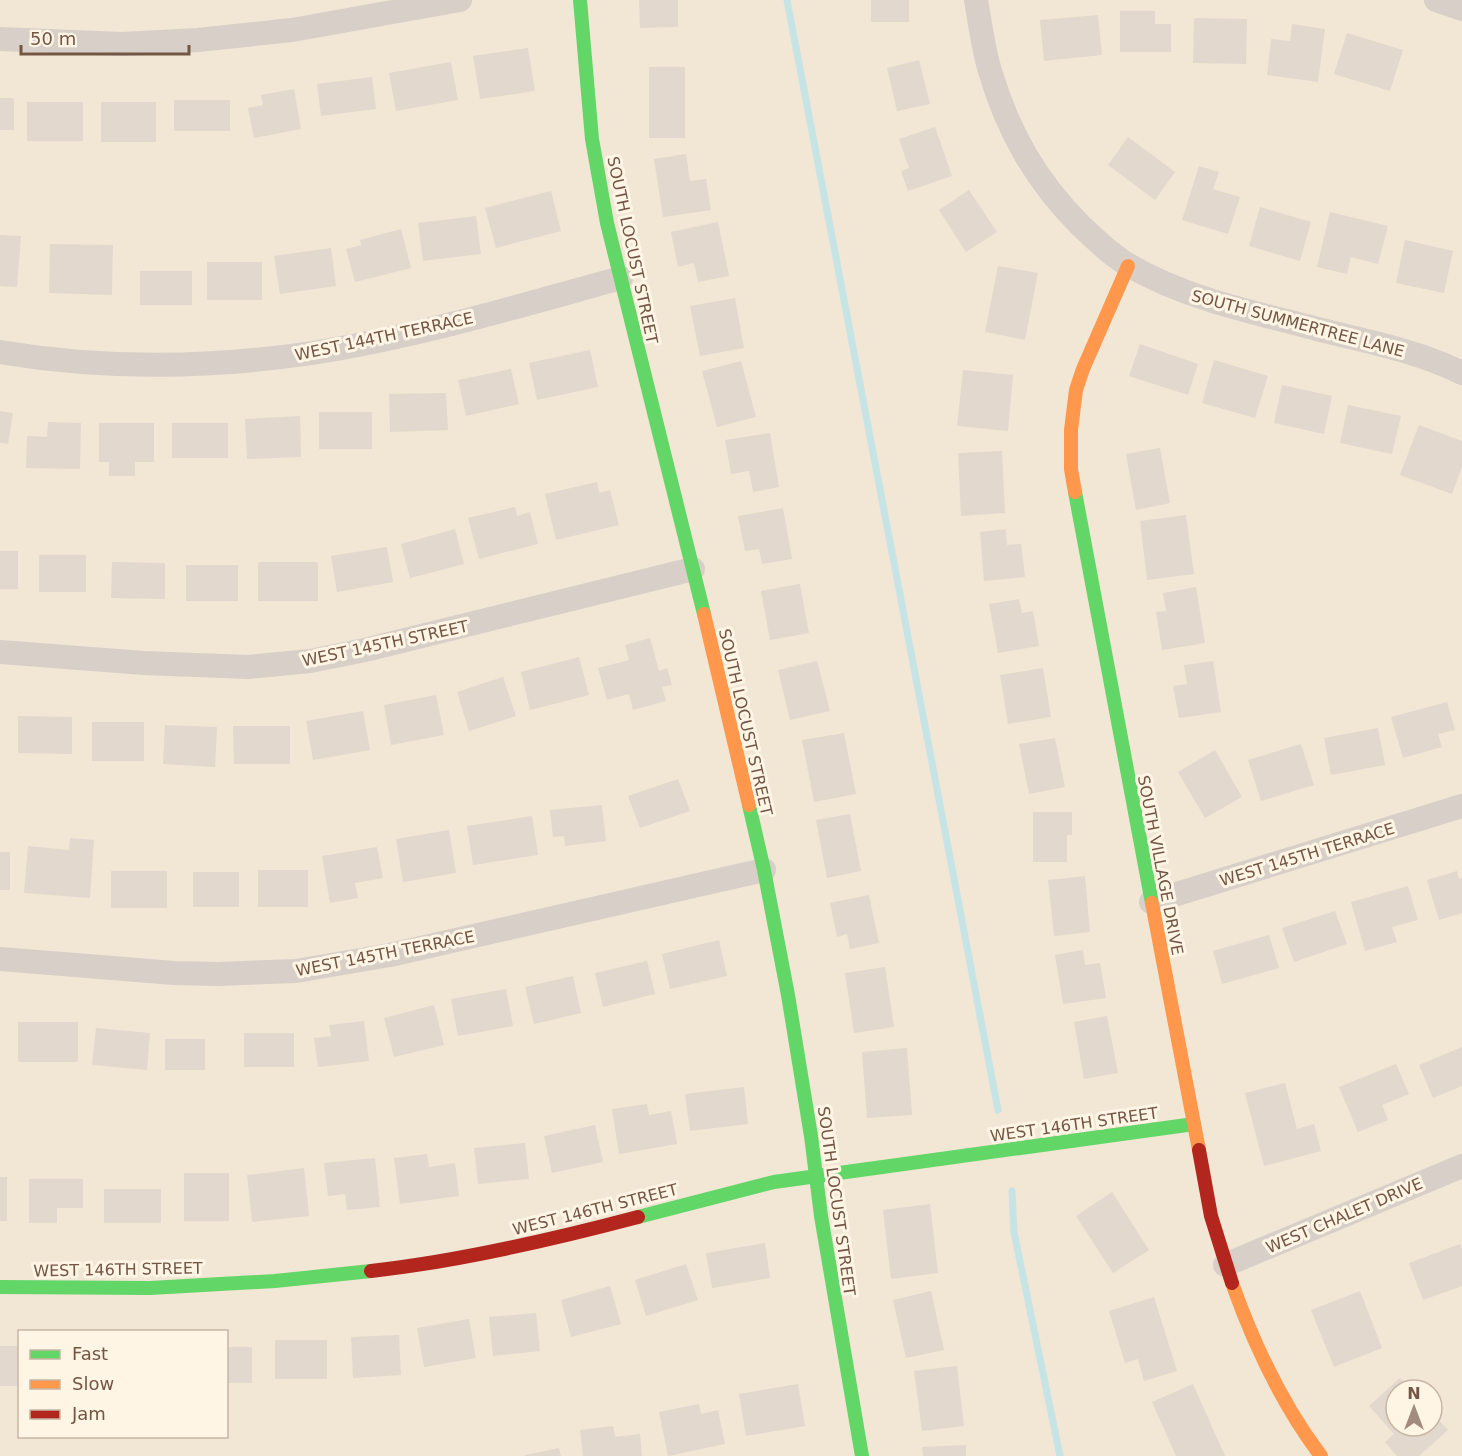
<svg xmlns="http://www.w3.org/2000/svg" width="1462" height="1456" font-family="'DejaVu Sans',sans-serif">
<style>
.residential{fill:#f2e6d4;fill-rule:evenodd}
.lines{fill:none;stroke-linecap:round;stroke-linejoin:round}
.stream{stroke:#c6e4e6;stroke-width:7}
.building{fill:#e2d8cd}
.street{stroke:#d7cfc8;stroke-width:24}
.fast{stroke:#63d668;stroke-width:14}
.slow{stroke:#ff974d;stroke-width:14}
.jam{stroke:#b3261e;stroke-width:14}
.labels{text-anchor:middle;stroke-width:6;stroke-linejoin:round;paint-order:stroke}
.street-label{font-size:16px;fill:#745645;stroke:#fff5e5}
</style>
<rect width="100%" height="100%" fill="#f6f0e5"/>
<path class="residential" d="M0,0H1462V1456H0ZM20,1332H226V1436H20ZM1396,1390H1432V1426H1396Z"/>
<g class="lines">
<g class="stream">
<polyline points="787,0 998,1110"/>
<polyline points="1012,1191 1014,1232 1060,1456"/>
</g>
</g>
<g class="building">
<polygon points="639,0 678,0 678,27 640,28"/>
<rect x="871" y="0" width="38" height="22"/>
<polygon points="1120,11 1155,11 1155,24 1171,24 1171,52 1120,52"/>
<polygon points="1098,15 1102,55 1044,61 1040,20"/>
<polygon points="1194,18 1247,19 1246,64 1193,63"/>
<polygon points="1292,24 1325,29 1318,82 1267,75 1271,39 1290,41"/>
<polygon points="1347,33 1403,50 1390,91 1334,74"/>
<polygon points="528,48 535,91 480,99 473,56"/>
<polygon points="919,60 930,104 897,111 887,68"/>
<polygon points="451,62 458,100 396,111 389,73"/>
<rect x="649" y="67" width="36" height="71"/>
<polygon points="372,77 376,109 321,116 317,84"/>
<polygon points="294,89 301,129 254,138 248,108 263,105 261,95"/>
<rect x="0" y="98" width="14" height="32"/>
<rect x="174" y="100" width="56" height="31"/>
<rect x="27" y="102" width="56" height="39"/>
<rect x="101" y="102" width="55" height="40"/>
<polygon points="935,127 952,176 908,191 901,171 909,168 899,139"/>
<polygon points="1128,137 1175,172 1155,200 1108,165"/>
<polygon points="686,154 690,181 706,179 711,210 663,217 654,159"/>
<polygon points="1199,166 1219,172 1213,189 1240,197 1228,234 1182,220"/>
<polygon points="969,190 997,232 966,252 939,210"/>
<polygon points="551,191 561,231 496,248 485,208"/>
<polygon points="1260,207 1311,222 1300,261 1249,246"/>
<polygon points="1330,212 1388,226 1378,264 1351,257 1347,274 1317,267"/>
<polygon points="476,216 481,254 423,261 418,223"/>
<polygon points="718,222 729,276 698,282 694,263 678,267 671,232"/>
<polygon points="401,229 411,268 355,282 346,249 361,245 360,240"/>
<polygon points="0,235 21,236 17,287 0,286"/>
<polygon points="1405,240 1453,251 1444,293 1396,283"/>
<polygon points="50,244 113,245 112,295 49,293"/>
<polygon points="331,248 336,286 280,294 274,256"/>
<rect x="207" y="262" width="55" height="38"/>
<polygon points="998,266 1038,273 1025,340 985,332"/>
<rect x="140" y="271" width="52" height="34"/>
<polygon points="735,298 744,348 700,356 690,306"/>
<polygon points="1140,344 1198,364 1188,395 1129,376"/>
<polygon points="590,350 598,387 537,400 529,363"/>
<polygon points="1214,360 1268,376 1255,418 1202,403"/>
<polygon points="741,361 756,417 717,427 702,371"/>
<polygon points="511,369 519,404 466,416 458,380"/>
<polygon points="963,370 1013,375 1008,431 957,426"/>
<polygon points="1282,385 1332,396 1324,434 1274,423"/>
<polygon points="446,393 448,430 390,432 389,394"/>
<polygon points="1348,405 1401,416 1392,454 1340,443"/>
<polygon points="0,411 13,413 8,444 0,443"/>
<rect x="319" y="412" width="53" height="37"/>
<polygon points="300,416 301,457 247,459 245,419"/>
<polygon points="48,422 81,423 80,469 26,468 27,436 47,437"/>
<polygon points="99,423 154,423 154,462 135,462 135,476 109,476 109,462 99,462"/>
<rect x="172" y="423" width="56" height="35"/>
<polygon points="1419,425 1462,441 1462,467 1452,494 1400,475"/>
<polygon points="770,433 779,487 753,492 749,471 731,474 725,440"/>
<polygon points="1160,448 1170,503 1136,510 1126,454"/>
<polygon points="1002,451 1005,513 961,516 958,453"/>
<polygon points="597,482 599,493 610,490 619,525 556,540 545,494"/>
<polygon points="515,507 517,516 530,512 538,544 479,559 468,518"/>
<polygon points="783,508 792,559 762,564 759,549 745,551 738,516"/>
<polygon points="1186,515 1194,574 1147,580 1140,521"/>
<polygon points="455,529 464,564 410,578 401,544"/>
<polygon points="1006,529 1007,545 1021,544 1025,577 984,581 980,532"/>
<polygon points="387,547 393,582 337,592 331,556"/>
<rect x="0" y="551" width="18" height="38"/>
<rect x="39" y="555" width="47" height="37"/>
<polygon points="112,562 165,563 165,599 111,598"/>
<rect x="258" y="562" width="60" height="39"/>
<rect x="186" y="565" width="52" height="36"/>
<polygon points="800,584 809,633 770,640 761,591"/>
<polygon points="1196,587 1205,643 1162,650 1156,612 1166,611 1163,593"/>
<polygon points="1019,599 1022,613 1033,611 1039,646 998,653 989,604"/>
<polygon points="650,638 659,671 667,668 672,685 662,687 666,701 633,710 629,694 607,700 598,668 629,660 625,645"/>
<polygon points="579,657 589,695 530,710 521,672"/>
<polygon points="817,661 830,711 790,720 778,670"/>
<polygon points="1213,661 1221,712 1179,718 1173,686 1187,684 1184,665"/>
<polygon points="1043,668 1051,717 1008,724 1000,675"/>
<polygon points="503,677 516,716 469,731 457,692"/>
<polygon points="436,695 444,735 391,745 384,705"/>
<polygon points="1447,702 1455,730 1438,734 1442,747 1403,758 1391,717"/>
<polygon points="363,711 370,750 313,760 306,721"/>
<polygon points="18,716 72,717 72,754 18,753"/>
<rect x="92" y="722" width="52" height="39"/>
<polygon points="165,725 217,727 215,767 163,764"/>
<polygon points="233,726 290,726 290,764 234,764"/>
<polygon points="1378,728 1385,765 1331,775 1324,738"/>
<polygon points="844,733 856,794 814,802 802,740"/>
<polygon points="1055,738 1065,787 1029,794 1019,744"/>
<polygon points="1301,744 1314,785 1261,801 1248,760"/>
<polygon points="1215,750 1242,797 1205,818 1178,772"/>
<polygon points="678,779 690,811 640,828 628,796"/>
<polygon points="602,805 606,841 565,846 564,836 553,837 550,810"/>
<polygon points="1033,812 1072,812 1072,835 1067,835 1067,862 1033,862"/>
<polygon points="850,814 861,871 827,878 816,820"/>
<polygon points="532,816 538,855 473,865 467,826"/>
<polygon points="449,830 456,873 403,882 396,839"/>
<polygon points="70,838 94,840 90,898 24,893 28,846 69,850"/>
<polygon points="377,847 383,878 355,883 358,898 330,903 322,856"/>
<rect x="0" y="852" width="10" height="38"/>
<rect x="258" y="870" width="50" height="37"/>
<rect x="111" y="871" width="56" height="37"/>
<polygon points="1457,871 1459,879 1462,878 1462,913 1439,920 1427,880"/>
<rect x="193" y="872" width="46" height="35"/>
<polygon points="1085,876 1090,932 1054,936 1048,880"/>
<polygon points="1408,886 1418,920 1392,927 1397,942 1365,951 1351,902"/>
<polygon points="869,895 879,943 850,949 847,934 837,937 830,903"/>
<polygon points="1335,911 1347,944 1294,962 1282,928"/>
<polygon points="1269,935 1279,968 1222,984 1213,951"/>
<polygon points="719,940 727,976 670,989 662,954"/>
<polygon points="1083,950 1085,965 1100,963 1106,998 1063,1004 1055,955"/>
<polygon points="647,961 655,994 603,1007 595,973"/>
<polygon points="885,967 894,1027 854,1033 845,973"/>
<polygon points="573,976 581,1013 534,1024 525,987"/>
<polygon points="506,989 513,1026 458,1036 451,999"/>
<polygon points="434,1005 444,1045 394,1057 384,1018"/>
<polygon points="1107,1016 1118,1073 1084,1079 1074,1022"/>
<polygon points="364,1021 369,1061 318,1067 314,1038 331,1036 329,1025"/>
<rect x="18" y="1022" width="60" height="40"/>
<polygon points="96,1028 150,1033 147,1070 92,1065"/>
<rect x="244" y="1033" width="50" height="34"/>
<rect x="165" y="1039" width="40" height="31"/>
<polygon points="1462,1047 1462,1086 1433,1098 1419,1065"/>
<polygon points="907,1048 912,1115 867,1118 862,1052"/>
<polygon points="1396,1064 1409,1094 1382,1105 1388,1120 1358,1132 1339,1087"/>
<polygon points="1285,1083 1297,1129 1314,1124 1321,1151 1264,1166 1245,1093"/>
<polygon points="744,1087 748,1124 690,1131 685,1094"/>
<polygon points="647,1104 649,1115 671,1111 677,1144 619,1154 612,1109"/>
<polygon points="595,1125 603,1162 552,1173 544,1136"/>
<polygon points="525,1143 529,1179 478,1184 474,1148"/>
<polygon points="427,1154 429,1167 455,1163 459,1196 400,1204 394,1158"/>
<polygon points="375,1158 380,1207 347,1210 345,1194 328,1196 324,1163"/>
<polygon points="304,1168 309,1216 252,1222 247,1175"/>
<rect x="184" y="1173" width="45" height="48"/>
<rect x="0" y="1177" width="7" height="44"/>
<polygon points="29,1179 83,1179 83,1208 57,1208 57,1223 29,1223"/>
<rect x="104" y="1189" width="57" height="34"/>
<polygon points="1112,1192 1149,1250 1113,1273 1076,1216"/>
<polygon points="930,1204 938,1273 891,1279 883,1210"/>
<polygon points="765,1243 770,1278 712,1288 706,1253"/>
<polygon points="1460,1244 1462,1249 1462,1286 1423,1300 1409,1263"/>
<polygon points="686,1264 698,1300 646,1316 635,1280"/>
<polygon points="610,1286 621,1324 571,1337 561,1300"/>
<polygon points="931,1291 944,1350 906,1358 893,1300"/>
<polygon points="1360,1291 1382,1348 1334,1367 1311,1310"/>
<polygon points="1154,1297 1177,1371 1144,1381 1138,1359 1125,1363 1109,1311"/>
<polygon points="536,1313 540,1351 493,1356 489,1317"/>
<polygon points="469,1319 476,1358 424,1367 417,1328"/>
<polygon points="399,1335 401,1375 353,1378 351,1337"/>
<rect x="275" y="1340" width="52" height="39"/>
<rect x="0" y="1346" width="20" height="40"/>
<rect x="226" y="1347" width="26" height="36"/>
<polygon points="957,1366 964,1426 922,1431 914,1371"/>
<polygon points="1400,1378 1411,1390 1396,1390 1396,1426 1432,1426 1432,1413 1448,1430 1419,1456 1397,1456 1385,1442 1394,1434 1369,1406"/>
<polygon points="798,1384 805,1426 746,1436 739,1394"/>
<polygon points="1193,1384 1225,1456 1176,1456 1152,1402"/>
<polygon points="699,1404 701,1414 718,1410 725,1444 668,1456 659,1412"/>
<polygon points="613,1426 615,1437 640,1434 642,1456 583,1456 580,1430"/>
<polygon points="966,1445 966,1456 923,1456 922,1447"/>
<polygon points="559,1448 561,1456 525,1456 525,1455"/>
</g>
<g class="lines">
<g class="street">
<path d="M976,0C980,23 983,48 990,71C1008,132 1036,181 1081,226C1096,240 1112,256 1130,266C1184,297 1246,311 1306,326C1358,340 1414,349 1462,373"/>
<polyline points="1436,0 1462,9"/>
<polyline points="0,39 122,44 198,40 292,30 460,0"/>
<path d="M0,352C102,369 210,368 312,353C416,337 519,306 621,278"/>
<polyline points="0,652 144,663 248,667 310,661 365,650 693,569"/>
<polyline points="1151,902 1462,806"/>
<polyline points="0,959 174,973 218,974 296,971 390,955 764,870"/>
<polyline points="1225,1265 1462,1166"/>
</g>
<g class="fast">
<polyline points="580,0 592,139 607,223 704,614"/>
<polyline points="1075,492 1152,903"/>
<polyline points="749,805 764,870 788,995 811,1136 821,1216 862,1456"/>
<polyline points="638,1217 774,1182 1194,1124"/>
<polyline points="0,1287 150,1288 275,1281 371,1271"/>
</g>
<g class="slow">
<polyline points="1075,492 1071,469 1071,430 1076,390 1083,369 1128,266"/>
<polyline points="704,614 749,805"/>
<polyline points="1152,903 1199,1150"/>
<path d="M1232,1283C1254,1345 1281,1403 1321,1456"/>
</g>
<g class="jam">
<polyline points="1199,1150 1211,1216 1232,1283"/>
<path d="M371,1271C461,1261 551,1240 638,1217"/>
</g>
</g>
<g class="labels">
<g class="street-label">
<text transform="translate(633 250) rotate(78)" y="6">SOUTH LOCUST STREET</text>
<text transform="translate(1298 323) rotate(15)" y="6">SOUTH SUMMERTREE LANE</text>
<text transform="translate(384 336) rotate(-12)" y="6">WEST 144TH TERRACE</text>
<text transform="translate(385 643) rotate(-12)" y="6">WEST 145TH STREET</text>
<text transform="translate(746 722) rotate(77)" y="6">SOUTH LOCUST STREET</text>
<text transform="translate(1307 854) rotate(-17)" y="6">WEST 145TH TERRACE</text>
<text transform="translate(1161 865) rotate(79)" y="6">SOUTH VILLAGE DRIVE</text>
<text transform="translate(385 953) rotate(-11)" y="6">WEST 145TH TERRACE</text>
<text transform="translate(1074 1124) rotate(-8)" y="6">WEST 146TH STREET</text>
<text transform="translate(837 1201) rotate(82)" y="6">SOUTH LOCUST STREET</text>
<text transform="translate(595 1209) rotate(-14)" y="6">WEST 146TH STREET</text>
<text transform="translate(1344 1215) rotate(-23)" y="6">WEST CHALET DRIVE</text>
<text transform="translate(118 1269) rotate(-1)" y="6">WEST 146TH STREET</text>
</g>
</g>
<rect x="18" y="1330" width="210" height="108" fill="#fff5e5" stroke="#c7b5a5" stroke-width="1.5"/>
<rect x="30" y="1350" width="30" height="9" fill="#63d668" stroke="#c7b5a5" stroke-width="1.5"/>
<text x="72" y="1360" font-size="18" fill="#745645">Fast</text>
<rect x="30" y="1380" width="30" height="9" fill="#ff974d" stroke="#c7b5a5" stroke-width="1.5"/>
<text x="72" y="1390" font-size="18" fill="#745645">Slow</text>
<rect x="30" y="1410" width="30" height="9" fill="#b3261e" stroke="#c7b5a5" stroke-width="1.5"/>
<text x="72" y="1420" font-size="18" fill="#745645">Jam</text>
<g transform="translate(1414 1408)"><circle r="28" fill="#fff5e5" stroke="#c7b5a5" stroke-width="1.5"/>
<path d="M0-4.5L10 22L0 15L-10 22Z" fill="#a28c7d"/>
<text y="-9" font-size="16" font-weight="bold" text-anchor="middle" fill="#745645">N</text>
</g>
<path d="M21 45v9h168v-9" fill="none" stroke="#745645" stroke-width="3"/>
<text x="30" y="45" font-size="18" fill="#745645" stroke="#fff5e5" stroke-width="4.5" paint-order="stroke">50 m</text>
</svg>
